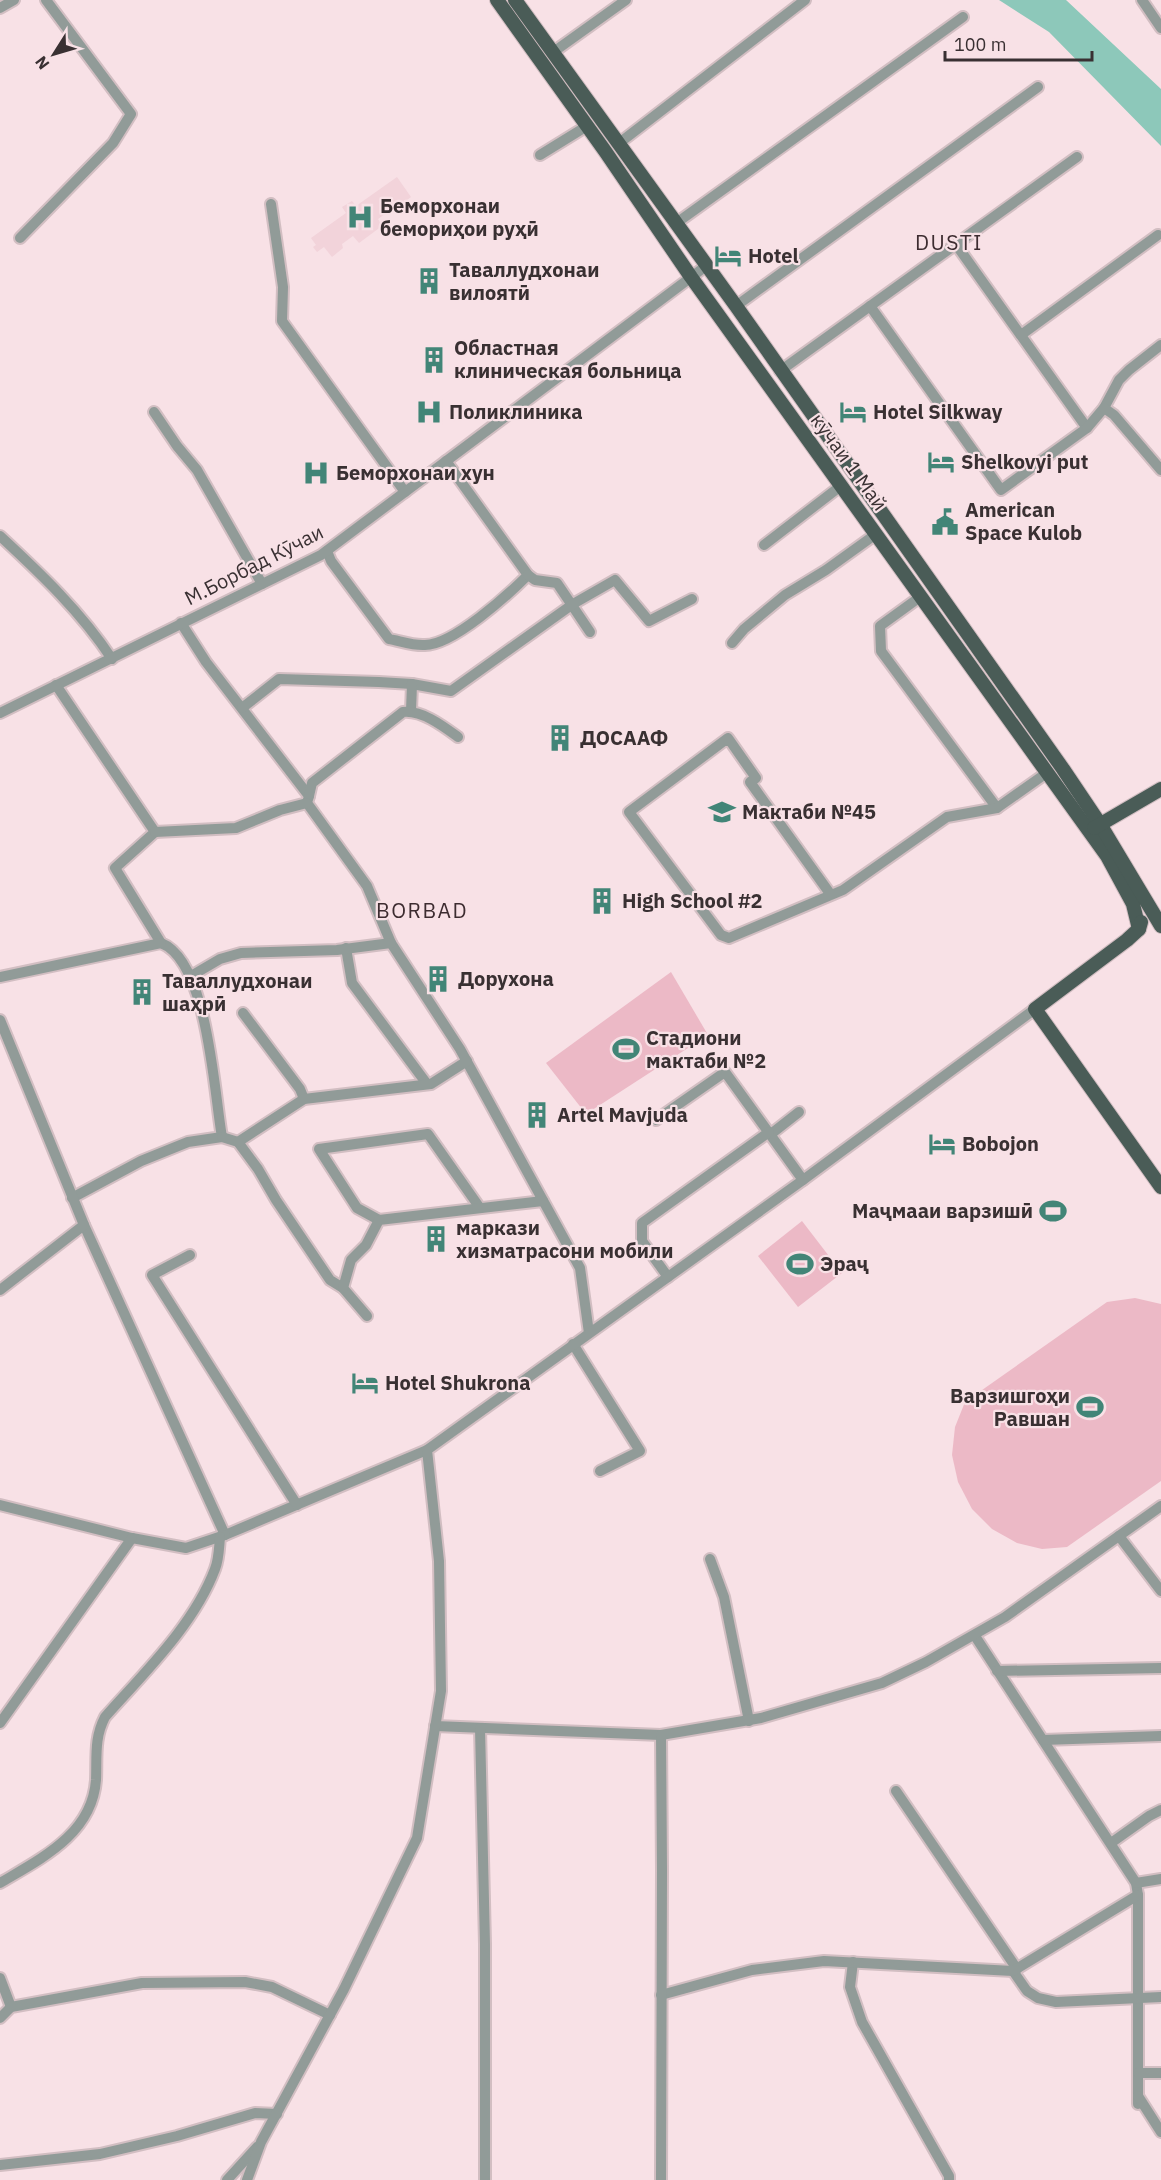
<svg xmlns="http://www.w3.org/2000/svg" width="1161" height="2180" font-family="'IBM Plex Sans',sans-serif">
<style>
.built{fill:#f2d3da}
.green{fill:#ecb9c6}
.water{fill:#8dc8ba}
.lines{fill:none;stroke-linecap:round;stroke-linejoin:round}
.minor-casing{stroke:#d2bec2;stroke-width:14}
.major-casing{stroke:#d2bec2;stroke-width:16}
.minor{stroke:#919b98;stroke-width:10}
.major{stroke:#4a5c57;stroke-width:14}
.labels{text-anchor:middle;stroke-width:4.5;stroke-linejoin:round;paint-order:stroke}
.poi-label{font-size:20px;font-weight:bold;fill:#393032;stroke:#f8e1e6;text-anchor:start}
.street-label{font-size:20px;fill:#393032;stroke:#f8e1e6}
.neighbourhood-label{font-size:21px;letter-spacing:1.5px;fill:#3d2c30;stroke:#f8e1e6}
</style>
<rect width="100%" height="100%" fill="#f8e1e6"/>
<polygon class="built" points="397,177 411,197 407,200 410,205 397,215 392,209 378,219 382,226 359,243 353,236 342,244 343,248 332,257 324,247 317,252 313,247 316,245 311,238 346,213 342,207 352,201 356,206"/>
<g class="green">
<polygon points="671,972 708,1035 586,1114 546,1063"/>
<polygon points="802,1221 842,1273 798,1307 758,1256"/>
<polygon points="1135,1298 1161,1304 1161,1481 1067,1547 1042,1549 1017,1543 992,1529 972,1509 958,1482 952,1455 955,1427 965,1402 1107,1302"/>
</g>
<polygon class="water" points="999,0 1066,0 1161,89 1161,146 1049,32"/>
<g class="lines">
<defs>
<g id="minor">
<polyline points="1142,0 1161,28"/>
<polyline points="0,8 14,0"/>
<polyline points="552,53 626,0"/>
<polyline points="618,144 805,0"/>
<polyline points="540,155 587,126"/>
<polyline points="271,204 283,287 282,321 405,492"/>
<polyline points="675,224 963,17"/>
<polyline points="20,238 113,143 131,114 46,0"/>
<polyline points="955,243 1087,428"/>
<polyline points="736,306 1038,87"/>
<polyline points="870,306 1001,490 1087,428 1104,408 1119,380 1129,370 1161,345"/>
<polyline points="1021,335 1158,235"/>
<polyline points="780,371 1077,157"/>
<polyline points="1104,408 1114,415 1161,470"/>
<polyline points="154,412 177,446 197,470 262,584"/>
<path d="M0,536C41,574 81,612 112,659"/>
<polyline points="764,545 842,485"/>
<path d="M327,551L331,561L389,639C400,641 414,646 425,645C453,645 508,595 528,575L446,461"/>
<polyline points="528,575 535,580 557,583 590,632"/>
<polyline points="920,597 880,626 881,651 997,808"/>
<polyline points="181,623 206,662 309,796 307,803 367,886 391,943 460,1049 580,1268 589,1333"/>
<polyline points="732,643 744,629 785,595 826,570 876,534"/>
<path d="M56,685L155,832L115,868L161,943C208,961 214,1093 222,1137L188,1142L141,1161L72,1198"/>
<polyline points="242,708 279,679 379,682 412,684 451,691 573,604 615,580 649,621 692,599"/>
<polyline points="411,711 412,684"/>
<polyline points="0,713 321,555 706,266"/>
<path d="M309,796L312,783L403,712C422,710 443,726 458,737"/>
<polyline points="155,832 236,828 280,810 307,803"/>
<polyline points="831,895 750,782 756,778 728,738 629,812 721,935 729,938 843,890 947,817 997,808 1048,772"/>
<polyline points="346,948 352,983 427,1084"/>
<polyline points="191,976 220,959 241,953 337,950 391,943"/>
<polyline points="0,977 161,943"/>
<polyline points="243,1013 300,1089 304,1099"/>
<polyline points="0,1020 84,1225 225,1535 427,1450"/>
<polyline points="656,1120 725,1072 803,1180"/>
<polyline points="771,1134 799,1112"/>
<polyline points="222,1137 238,1142 258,1169 276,1200 330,1280 343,1288 367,1316"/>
<polyline points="238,1142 304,1099 431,1084 467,1061"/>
<polyline points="379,1220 357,1208 319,1149 428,1134 480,1208"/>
<polyline points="190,1255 152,1275 297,1505"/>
<polyline points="668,1277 642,1241 642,1223 769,1132"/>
<polyline points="343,1288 351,1260 366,1245 379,1220 543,1201"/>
<polyline points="0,1290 84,1225"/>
<polyline points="573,1344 640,1451 600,1471"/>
<polyline points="0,1505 132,1538 186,1548 225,1535"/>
<polyline points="1119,1536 1161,1591"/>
<polyline points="710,1559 724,1597 749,1721"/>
<polyline points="975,1636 1136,1883 1138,1895 1138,2104"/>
<polyline points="997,1671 1161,1668"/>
<polyline points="0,1723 132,1538"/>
<polyline points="435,1726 661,1735 761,1718 882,1683 926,1662 1005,1617 1161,1506"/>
<polyline points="480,1728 485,1944 485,2180"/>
<polyline points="1043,1740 1161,1736"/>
<polyline points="896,1791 1017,1969"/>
<polyline points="1111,1843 1149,1816 1161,1810"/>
<path d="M0,1883C42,1858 92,1834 96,1780C97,1757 94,1738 105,1717C144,1673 194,1625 215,1569C219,1559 219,1547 220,1537"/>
<polyline points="1136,1883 1161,1879"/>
<polyline points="853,1962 850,1987 862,2022 949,2176 949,2180"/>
<polyline points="1013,1971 1027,1991 1038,1998 1056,2002 1161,1997"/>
<polyline points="0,1978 11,2007"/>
<polyline points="661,1995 752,1970 824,1961 1013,1971 1138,1895"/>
<polyline points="0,2018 11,2007 142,1983 245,1982 272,1987 330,2015"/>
<polyline points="1138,2073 1161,2073"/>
<polyline points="1138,2096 1161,2132"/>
<polyline points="0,2165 100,2154 177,2136 255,2113 277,2114"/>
<polyline points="227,2180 257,2147"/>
<polyline points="247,2180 261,2142 344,1989 417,1838 441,1691 439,1561 427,1450 803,1180 1035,1009"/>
<polyline points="661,2180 662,1870 661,1735"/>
</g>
<g id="major">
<polyline points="497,0 605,151 691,277 1107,856 1133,904 1139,929"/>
<polyline points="515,0 736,306 1063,769 1100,824 1161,926"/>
<polyline points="1094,828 1161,789"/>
<polyline points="1141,922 1139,929 1127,940 1035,1009 1161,1187"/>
</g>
</defs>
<use href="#minor" class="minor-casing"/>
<use href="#major" class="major-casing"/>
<use href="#minor" class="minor"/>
<use href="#major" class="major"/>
</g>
<defs>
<symbol id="hospital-bare" viewBox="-9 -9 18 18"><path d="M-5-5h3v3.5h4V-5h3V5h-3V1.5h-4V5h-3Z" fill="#428577" stroke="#f8e1e6" stroke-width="2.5" paint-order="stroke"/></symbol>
<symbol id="hotel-bare" viewBox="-9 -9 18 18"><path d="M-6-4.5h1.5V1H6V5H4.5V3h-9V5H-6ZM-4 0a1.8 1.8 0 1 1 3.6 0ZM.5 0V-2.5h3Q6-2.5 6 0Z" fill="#428577" stroke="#f8e1e6" stroke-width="2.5" paint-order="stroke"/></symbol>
<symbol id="building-bare" viewBox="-9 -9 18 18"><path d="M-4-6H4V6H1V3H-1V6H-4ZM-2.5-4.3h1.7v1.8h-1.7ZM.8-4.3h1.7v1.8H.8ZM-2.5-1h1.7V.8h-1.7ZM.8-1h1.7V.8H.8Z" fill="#428577" stroke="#f8e1e6" stroke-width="2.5" paint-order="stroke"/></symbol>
<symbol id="civic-bare" viewBox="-9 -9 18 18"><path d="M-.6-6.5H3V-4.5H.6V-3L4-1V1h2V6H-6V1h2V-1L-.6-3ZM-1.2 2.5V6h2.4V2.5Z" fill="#428577" stroke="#f8e1e6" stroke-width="2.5" paint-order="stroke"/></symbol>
<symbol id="school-bare" viewBox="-9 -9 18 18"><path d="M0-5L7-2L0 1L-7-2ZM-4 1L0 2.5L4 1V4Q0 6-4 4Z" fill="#428577" stroke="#f8e1e6" stroke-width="2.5" paint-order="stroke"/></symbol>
<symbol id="stadium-bare" viewBox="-9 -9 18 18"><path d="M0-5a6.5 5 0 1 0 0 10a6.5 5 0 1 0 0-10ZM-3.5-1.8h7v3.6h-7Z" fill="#428577" stroke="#f8e1e6" stroke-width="2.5" paint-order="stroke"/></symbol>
</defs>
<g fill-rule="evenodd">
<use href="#hospital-bare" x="341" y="198" width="38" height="38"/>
<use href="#hotel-bare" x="709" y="237" width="38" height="38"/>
<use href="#building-bare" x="410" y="262" width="38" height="38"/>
<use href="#building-bare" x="415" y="341" width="38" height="38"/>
<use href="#hospital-bare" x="410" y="393" width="38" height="38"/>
<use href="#hotel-bare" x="834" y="393" width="38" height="38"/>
<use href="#hotel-bare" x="922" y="443" width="38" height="38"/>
<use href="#hospital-bare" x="297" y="454" width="38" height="38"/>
<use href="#civic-bare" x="926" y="503" width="38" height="38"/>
<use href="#building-bare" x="541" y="719" width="38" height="38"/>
<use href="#school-bare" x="703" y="793" width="38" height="38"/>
<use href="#building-bare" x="583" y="882" width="38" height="38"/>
<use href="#building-bare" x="419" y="960" width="38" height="38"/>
<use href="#building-bare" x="123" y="973" width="38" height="38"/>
<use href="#stadium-bare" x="607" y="1030" width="38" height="38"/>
<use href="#building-bare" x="518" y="1096" width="38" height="38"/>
<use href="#hotel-bare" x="923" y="1125" width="38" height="38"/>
<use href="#stadium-bare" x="1034" y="1192" width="38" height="38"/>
<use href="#building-bare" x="417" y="1220" width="38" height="38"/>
<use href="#stadium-bare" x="781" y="1245" width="38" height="38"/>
<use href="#hotel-bare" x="346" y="1364" width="38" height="38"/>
<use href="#stadium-bare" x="1071" y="1388" width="38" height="38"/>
</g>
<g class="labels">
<g class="poi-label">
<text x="380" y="213">Беморхонаи<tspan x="380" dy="23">бемориҳои руҳӣ</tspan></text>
<text x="748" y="263">Hotel</text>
<text x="449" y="277">Таваллудхонаи<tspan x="449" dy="23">вилоятӣ</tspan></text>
<text x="454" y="355">Областная<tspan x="454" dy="23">клиническая больница</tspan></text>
<text x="449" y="419">Поликлиника</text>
<text x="873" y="419">Hotel Silkway</text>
<text x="961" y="469">Shelkovyi put</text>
<text x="336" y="480">Беморхонаи хун</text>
<text x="965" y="517">American<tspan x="965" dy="23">Space Kulob</tspan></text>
<text x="580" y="745">ДОСААФ</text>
<text x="742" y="819">Мактаби №45</text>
<text x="622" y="908">High School #2</text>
<text x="458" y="986">Дорухона</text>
<text x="162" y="988">Таваллудхонаи<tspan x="162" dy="23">шаҳрӣ</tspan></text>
<text x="646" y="1045">Стадиони<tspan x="646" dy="23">мактаби №2</tspan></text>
<text x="557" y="1122">Artel Mavjuda</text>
<text x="962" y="1151">Bobojon</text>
<text x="1033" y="1218" text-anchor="end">Маҷмааи варзишӣ</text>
<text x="456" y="1235">маркази<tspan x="456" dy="23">хизматрасони мобили</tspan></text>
<text x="820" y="1271">Эраҷ</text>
<text x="385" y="1390">Hotel Shukrona</text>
<text x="1070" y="1403" text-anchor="end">Варзишгоҳи<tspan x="1070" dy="23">Равшан</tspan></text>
</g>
<g class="street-label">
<text transform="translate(849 462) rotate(54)" y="7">кӯчаи 1 Май</text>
<text transform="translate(254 565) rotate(-27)" y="7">М.Борбад Кӯчаи</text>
</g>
<g class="neighbourhood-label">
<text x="949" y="250">DUSTI</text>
<text x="422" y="918">BORBAD</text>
</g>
</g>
<g transform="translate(54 54) rotate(233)" stroke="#f8e1e6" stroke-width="4.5" paint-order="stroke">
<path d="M0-4.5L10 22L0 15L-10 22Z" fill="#393032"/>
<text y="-9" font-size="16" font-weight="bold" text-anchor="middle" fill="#393032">N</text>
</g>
<path d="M945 51v9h147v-9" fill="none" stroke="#393032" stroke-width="3"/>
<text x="954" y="51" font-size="18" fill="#393032" stroke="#f8e1e6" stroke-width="4.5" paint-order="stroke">100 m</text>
</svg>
